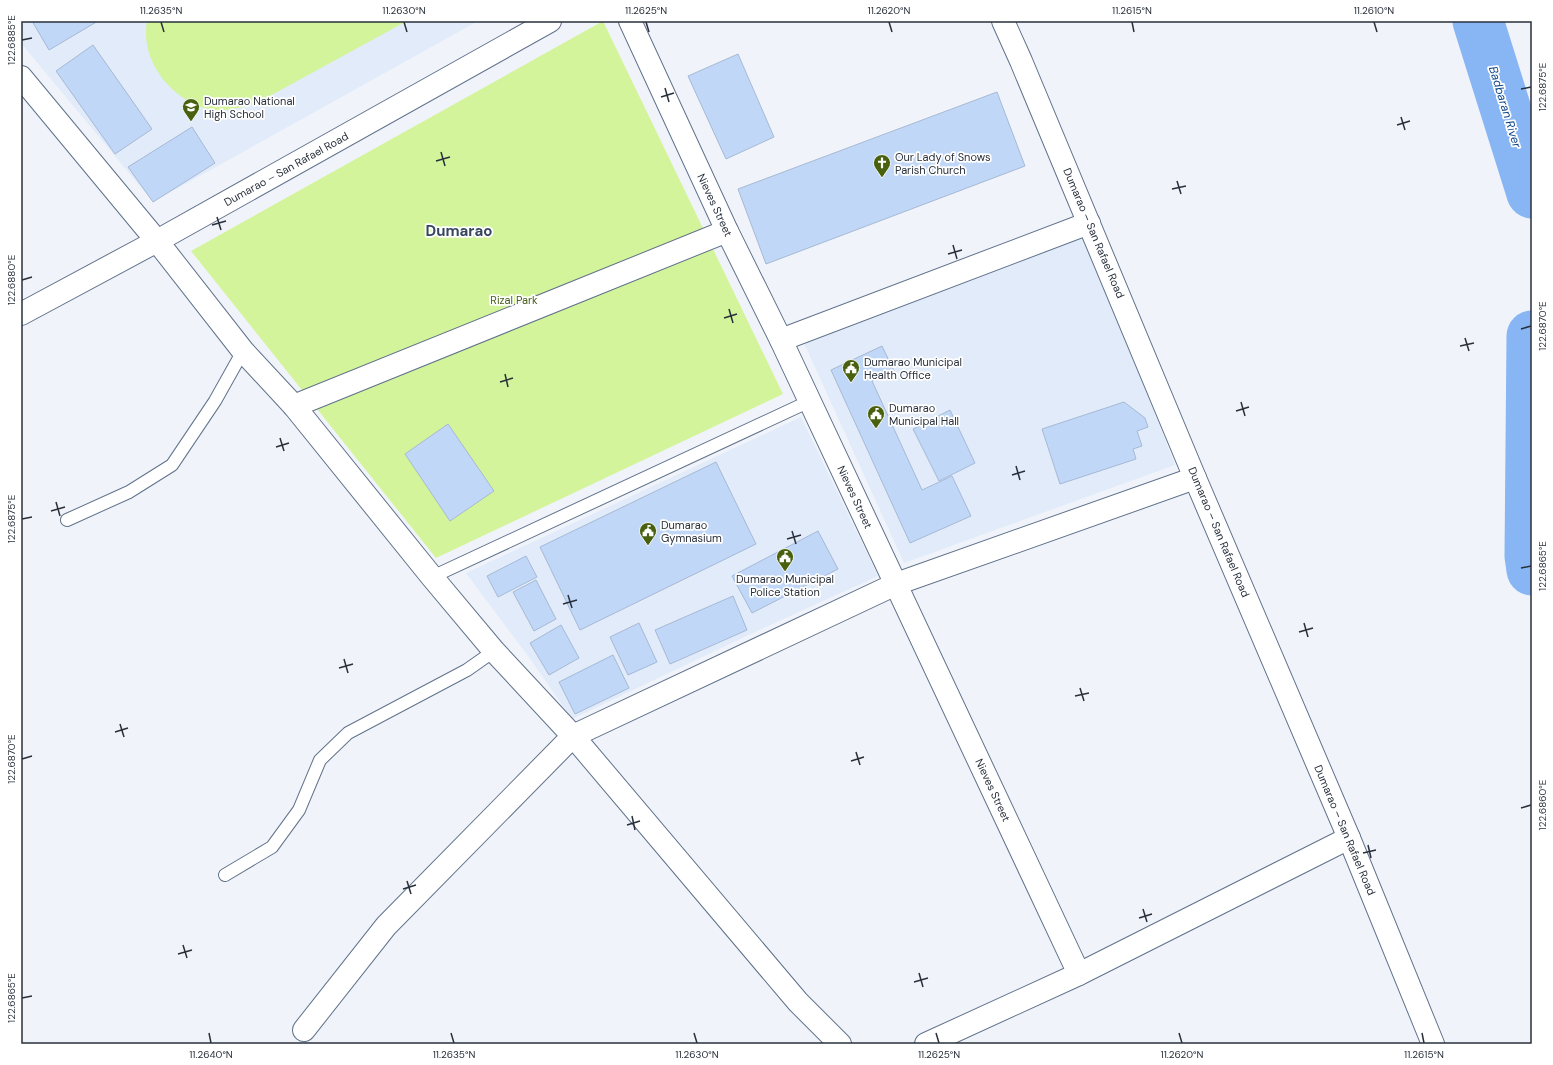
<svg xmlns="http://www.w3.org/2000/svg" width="1553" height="1065" font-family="'DM Sans',sans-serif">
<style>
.built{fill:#e1ebf9}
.green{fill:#d3f49b}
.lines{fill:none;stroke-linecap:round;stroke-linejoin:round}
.river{stroke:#88b5f4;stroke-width:51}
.building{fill:#c0d7f8;stroke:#a6b9d4}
.lane-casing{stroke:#61728b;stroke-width:14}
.street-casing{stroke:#61728b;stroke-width:24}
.secondary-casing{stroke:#61728b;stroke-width:24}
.lane{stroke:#fff;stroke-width:12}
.street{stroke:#fff;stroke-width:22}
.secondary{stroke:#fff;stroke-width:22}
.ticks{fill:none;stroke:#29303b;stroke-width:1.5}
.labels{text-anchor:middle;stroke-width:3.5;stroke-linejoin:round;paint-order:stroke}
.poi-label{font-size:11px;fill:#29303b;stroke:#fff;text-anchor:start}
.street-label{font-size:11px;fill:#29303b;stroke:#fff}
.park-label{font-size:11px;fill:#4a5f1c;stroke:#fff}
.water-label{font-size:12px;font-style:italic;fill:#0e4589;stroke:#fff}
.district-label{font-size:15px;font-weight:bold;fill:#36465d;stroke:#fff}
.neatline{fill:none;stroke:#29303b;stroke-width:1.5}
.ticks-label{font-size:10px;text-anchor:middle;fill:#29303b}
</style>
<rect width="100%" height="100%" fill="#f0f4fa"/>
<g class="built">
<polygon points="21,21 478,21 153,202 21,43"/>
<polygon points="1085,234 1175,465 904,563 803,341"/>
<polygon points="801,417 878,576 755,632 572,719 531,660 466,573"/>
</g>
<g class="green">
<path d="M147,21H407L255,104C239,108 221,113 204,108C168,96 140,59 147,21Z"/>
<polygon points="603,21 783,394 436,558 191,251"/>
</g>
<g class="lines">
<g class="river">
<polyline points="1478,21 1532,193"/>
<polyline points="1532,336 1530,556 1532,570"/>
</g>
</g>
<g class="building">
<polygon points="32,21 98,21 49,50"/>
<polygon points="93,45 152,129 115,154 56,71"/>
<polygon points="738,54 774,137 726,159 688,76"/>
<polygon points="997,92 1025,166 766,264 738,189"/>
<polygon points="192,127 215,163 153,202 128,167"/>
<polygon points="882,346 894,371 872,381 922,490 952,476 971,516 910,543 831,370"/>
<polygon points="1124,402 1145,418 1148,427 1137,431 1142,446 1133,449 1136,459 1060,484 1042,429"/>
<polygon points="950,410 975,463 939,481 913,429"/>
<polygon points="448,424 494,491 450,521 405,454"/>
<polygon points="716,462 756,544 580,630 540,547"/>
<polygon points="818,531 838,569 752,613 732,576"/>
<polygon points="526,556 537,577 498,597 487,576"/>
<polygon points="536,580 556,619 534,631 513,592"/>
<polygon points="733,596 747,630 670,664 655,630"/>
<polygon points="639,623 657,662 628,675 610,637"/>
<polygon points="561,625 579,658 549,675 530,643"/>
<polygon points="613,655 629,688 575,714 559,682"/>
</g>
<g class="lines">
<defs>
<g id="lane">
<polyline points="67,520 129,492 172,465 215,401 243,351"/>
<polyline points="432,577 810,401"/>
<polyline points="225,875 272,847 299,810 320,760 348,733 467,670 494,651"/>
</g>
<g id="street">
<polyline points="630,21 727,231 781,340 1079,974"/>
<polyline points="21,77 157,241 243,351 294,406 432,577 494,651 573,736 798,1002 840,1044"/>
<polyline points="781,340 1089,223"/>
<polyline points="294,406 727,231"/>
<polyline points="304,1030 386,926 573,736 896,584 1195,478"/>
<polyline points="926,1044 1079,974 1349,838"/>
</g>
<g id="secondary">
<polyline points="1003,21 1021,61 1195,478 1349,838 1433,1044"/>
<polyline points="21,314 157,241 550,21"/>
</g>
</defs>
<use href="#lane" class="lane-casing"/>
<use href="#street" class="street-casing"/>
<use href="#secondary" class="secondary-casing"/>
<use href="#lane" class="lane"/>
<use href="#street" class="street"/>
<use href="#secondary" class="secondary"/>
</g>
<path class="ticks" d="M161,22L164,32M404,22L407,32M646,22L649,32M889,22L892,32M1132,22L1134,32M1374,22L1377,32M22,40L32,38M665,88L669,102M1521,89L1531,87M661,97L674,93M1401,117L1405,130M1397,125L1410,121M441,152L445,166M436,161L450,157M1177,181L1181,194M1172,189L1186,186M217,217L221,230M212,225L226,221M953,245L957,259M948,254L962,250M22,280L32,277M729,309L733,323M724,318L737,314M1521,329L1531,326M1465,338L1469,351M1460,346L1474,343M505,374L508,387M500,382L513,378M1241,402L1245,416M1236,411L1249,407M280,438L284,451M276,447L289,443M1016,466L1020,480M1012,475L1025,471M56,502L60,516M51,511L65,507M22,519L32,517M792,531L796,544M787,539L801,535M1521,568L1531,566M568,595L572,608M563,604L577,600M1304,623L1308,637M1299,632L1313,628M344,659L348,673M339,668L353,664M1080,688L1084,701M1075,696L1089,693M120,724L124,737M115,732L128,728M856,752L860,765M22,759L32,756M851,761L864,757M1521,808L1531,805M632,816L635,830M627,825L640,821M1368,845L1371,858M1363,853L1376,850M407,881L411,894M403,889L416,885M1143,909L1147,922M1139,918L1152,914M183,945L187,958M178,954L192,950M919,973L923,987M914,982L928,978M22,998L32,996M209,1033L211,1043M451,1033L454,1043M694,1033L697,1043M936,1033L939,1043M1179,1033L1182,1043M1422,1033L1424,1043"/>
<defs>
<symbol id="school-pin" viewBox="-11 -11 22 30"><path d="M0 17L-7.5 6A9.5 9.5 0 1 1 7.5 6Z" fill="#49610f" stroke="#fff"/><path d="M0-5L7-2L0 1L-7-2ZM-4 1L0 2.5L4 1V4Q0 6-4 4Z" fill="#fff"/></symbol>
<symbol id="church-pin" viewBox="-11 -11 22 30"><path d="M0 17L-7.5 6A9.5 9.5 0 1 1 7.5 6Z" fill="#49610f" stroke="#fff"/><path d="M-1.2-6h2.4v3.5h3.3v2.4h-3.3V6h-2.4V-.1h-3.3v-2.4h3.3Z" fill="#fff"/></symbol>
<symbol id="civic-pin" viewBox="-11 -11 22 30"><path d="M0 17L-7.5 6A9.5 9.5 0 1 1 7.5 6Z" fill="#49610f" stroke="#fff"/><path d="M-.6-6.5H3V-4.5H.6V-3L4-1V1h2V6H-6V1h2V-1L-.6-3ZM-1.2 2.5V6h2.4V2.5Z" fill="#fff"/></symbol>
</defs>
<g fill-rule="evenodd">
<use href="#school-pin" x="181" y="97" width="20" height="27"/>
<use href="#church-pin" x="872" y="153" width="20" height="27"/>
<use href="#civic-pin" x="841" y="358" width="20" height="27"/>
<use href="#civic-pin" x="866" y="404" width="20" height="27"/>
<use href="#civic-pin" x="638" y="521" width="20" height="27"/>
<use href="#civic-pin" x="775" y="547" width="20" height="27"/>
</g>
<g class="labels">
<g class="poi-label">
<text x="204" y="105">Dumarao National<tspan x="204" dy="13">High School</tspan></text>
<text x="895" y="161">Our Lady of Snows<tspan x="895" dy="13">Parish Church</tspan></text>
<text x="864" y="366">Dumarao Municipal<tspan x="864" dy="13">Health Office</tspan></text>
<text x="889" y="412">Dumarao<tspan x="889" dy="13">Municipal Hall</tspan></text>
<text x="661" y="529">Dumarao<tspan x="661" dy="13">Gymnasium</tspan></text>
<text x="785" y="583" text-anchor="middle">Dumarao Municipal<tspan x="785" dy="13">Police Station</tspan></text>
</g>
<g class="street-label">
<text transform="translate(286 169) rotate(-29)" y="4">Dumarao – San Rafael Road</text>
<text transform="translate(715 205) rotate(65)" y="4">Nieves Street</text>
<text transform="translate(1094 233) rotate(67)" y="4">Dumarao – San Rafael Road</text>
<text transform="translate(855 497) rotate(65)" y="4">Nieves Street</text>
<text transform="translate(1219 532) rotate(67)" y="4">Dumarao – San Rafael Road</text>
<text transform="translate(993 790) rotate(65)" y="4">Nieves Street</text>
<text transform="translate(1345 830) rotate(67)" y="4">Dumarao – San Rafael Road</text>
</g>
<g class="park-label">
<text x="514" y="304">Rizal Park</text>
</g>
<g class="water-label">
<text transform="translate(1505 107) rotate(73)" y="4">Badbaran River</text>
</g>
<g class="district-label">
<text x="459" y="236">Dumarao</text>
</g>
</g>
<rect width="1553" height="1065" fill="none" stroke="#ffffff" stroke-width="44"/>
<rect x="22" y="22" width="1509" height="1021" class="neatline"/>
<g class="ticks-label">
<text x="161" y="14">11.2635°N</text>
<text x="404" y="14">11.2630°N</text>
<text x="646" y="14">11.2625°N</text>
<text x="889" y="14">11.2620°N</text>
<text x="1132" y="14">11.2615°N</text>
<text x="1374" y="14">11.2610°N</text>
<text transform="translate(11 40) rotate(-90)" y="4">122.6885°E</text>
<text transform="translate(1542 87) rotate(-90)" y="4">122.6875°E</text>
<text transform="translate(11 280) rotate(-90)" y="4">122.6880°E</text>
<text transform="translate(1542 326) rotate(-90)" y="4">122.6870°E</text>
<text transform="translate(11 519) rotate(-90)" y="4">122.6875°E</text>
<text transform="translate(1542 566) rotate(-90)" y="4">122.6865°E</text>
<text transform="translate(11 759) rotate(-90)" y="4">122.6870°E</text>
<text transform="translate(1542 805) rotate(-90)" y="4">122.6860°E</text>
<text transform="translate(11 998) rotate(-90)" y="4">122.6865°E</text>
<text x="211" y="1058">11.2640°N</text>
<text x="454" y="1058">11.2635°N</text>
<text x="697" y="1058">11.2630°N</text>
<text x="939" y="1058">11.2625°N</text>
<text x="1182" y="1058">11.2620°N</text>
<text x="1424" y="1058">11.2615°N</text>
</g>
</svg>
